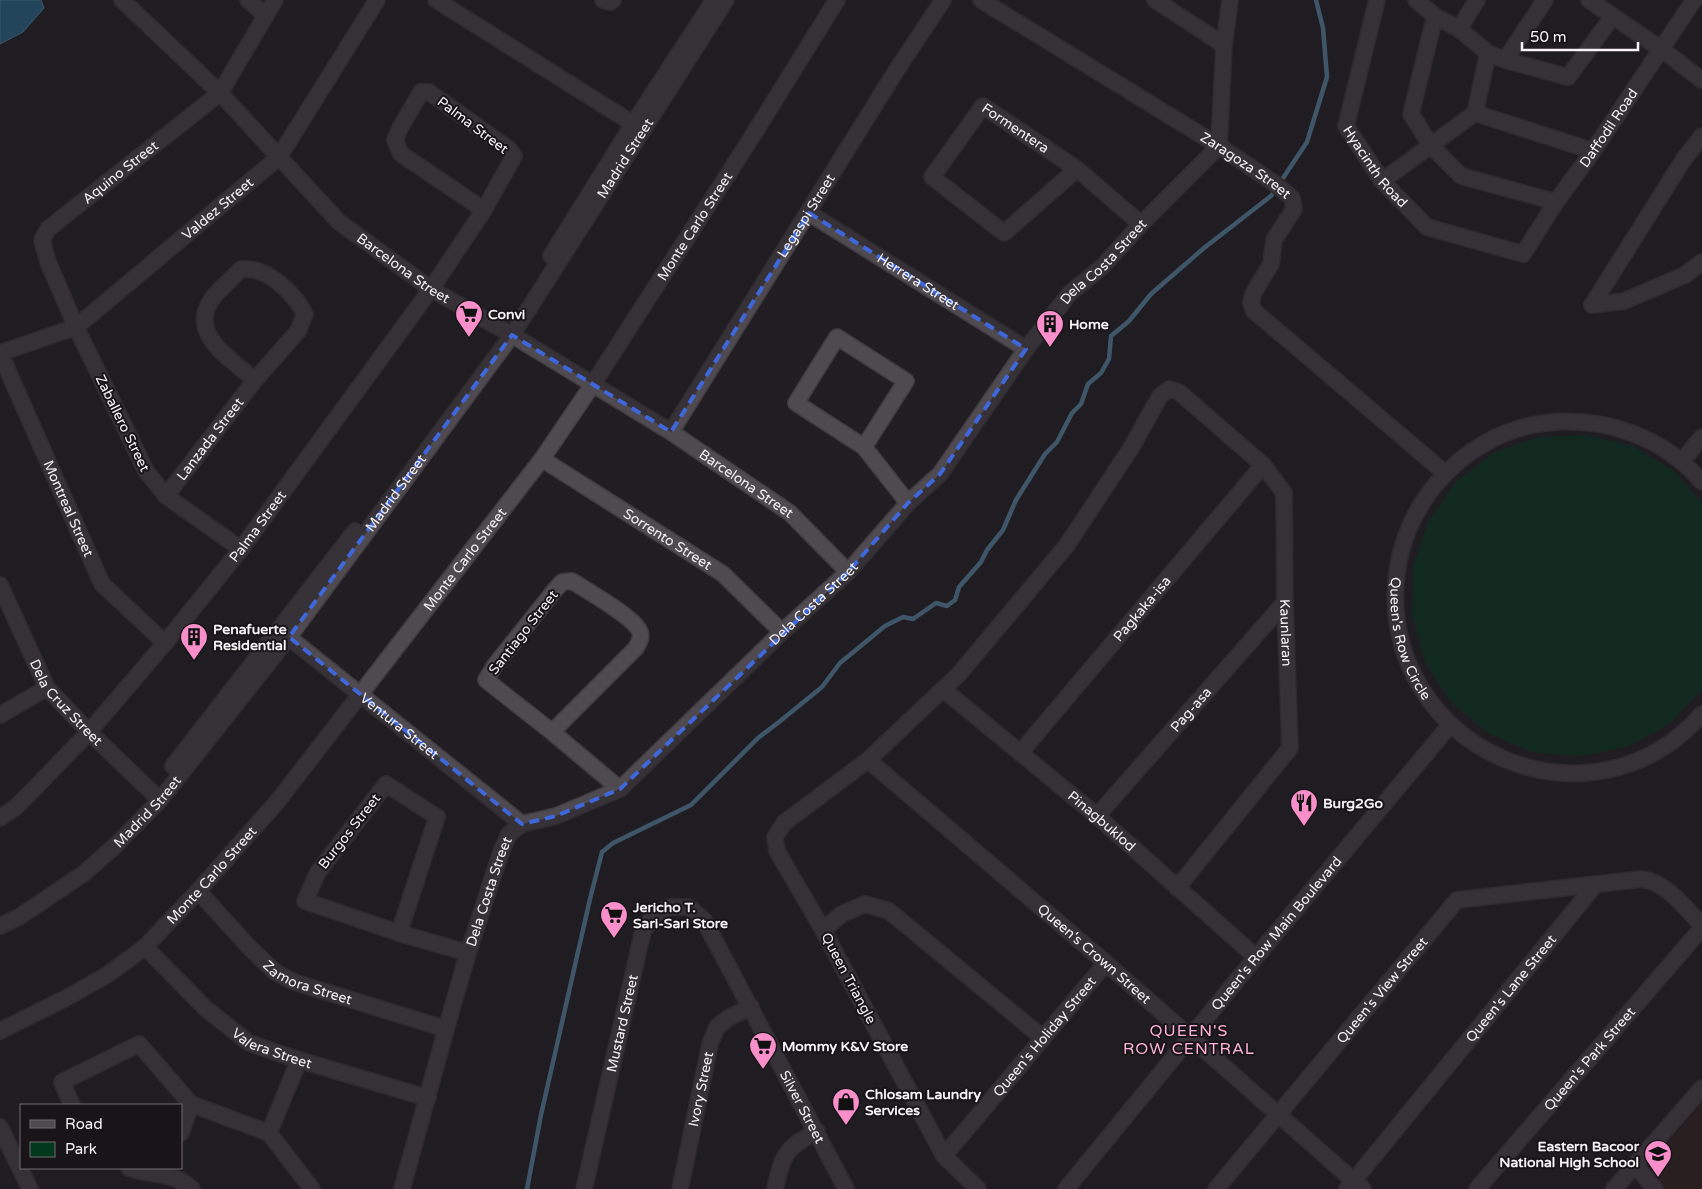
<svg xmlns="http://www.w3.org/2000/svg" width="1702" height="1189" font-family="'Varela Round',sans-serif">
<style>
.education{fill:#33201e}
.green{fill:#02391d}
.water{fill:#2476a0;stroke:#639bba}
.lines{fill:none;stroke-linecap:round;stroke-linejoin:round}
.stream{stroke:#639bba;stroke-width:4.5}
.minor-casing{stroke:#3f3b3f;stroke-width:18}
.minor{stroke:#4f4a4f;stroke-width:15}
.marked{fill:none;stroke:#3e67dc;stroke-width:4;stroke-dasharray:10 6;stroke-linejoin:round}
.labels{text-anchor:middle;stroke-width:4;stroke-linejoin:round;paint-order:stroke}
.street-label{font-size:14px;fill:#f6f2f6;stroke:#181418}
.poi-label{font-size:14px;font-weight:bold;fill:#f6f2f6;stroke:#181418;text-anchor:start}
.quarter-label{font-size:16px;letter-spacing:1px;fill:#fdb2d9;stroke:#181418}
</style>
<rect width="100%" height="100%" fill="#211d22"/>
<polygon class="education" points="1702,1103 1702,1189 1664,1189 1648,1166"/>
<polygon class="green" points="1586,435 1633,446 1674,471 1702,503 1702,690 1669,724 1627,747 1580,756 1532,752 1488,733 1451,702 1425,662 1412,615 1413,567 1428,522 1455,483 1493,453 1538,437"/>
<polygon class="water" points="0,0 41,0 44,8 23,32 0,44"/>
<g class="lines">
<polyline class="stream" points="527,1189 541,1115 590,899 602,852 613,843 691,805 758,738 779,722 822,687 840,663 885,626 903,617 913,619 936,603 947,606 955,600 959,587 981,562 987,550 1003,530 1016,500 1045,454 1057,442 1072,413 1081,404 1088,384 1101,373 1109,359 1111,336 1129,321 1151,294 1204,248 1271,196 1307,142 1327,77 1323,28 1316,0"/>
<defs>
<g id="minor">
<path id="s1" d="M122,0L220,93L339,222L431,289L512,335L671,432L790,513L848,572"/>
<polyline points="248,0 266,16"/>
<polyline points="436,0 640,128"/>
<polyline points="603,0 610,2 613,0"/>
<path id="s2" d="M981,0L1219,146L1274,183L1292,198L1294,209L1274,240L1271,264L1253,294L1251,303L1254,311L1445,473"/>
<polyline points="1155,0 1224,45"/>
<path id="s3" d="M1377,0L1346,126L1382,181L1427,227L1523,254L1556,202L1593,151L1694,0"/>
<polyline points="1416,0 1435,16 1459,29 1488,53 1505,60 1568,77 1613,16"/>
<polyline points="1589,0 1661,49 1702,80"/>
<polyline points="1435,16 1411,114 1431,146 1461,176 1556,202"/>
<polyline points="1459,29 1477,0"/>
<polyline points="1505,60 1545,0"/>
<polyline points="1475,113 1593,151"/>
<path id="s4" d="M1077,169L1004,233L932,177L983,106L1077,169L1141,224"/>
<polyline points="1382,181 1475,113 1488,53"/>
<path id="s5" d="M809,213L1026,349"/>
<polyline points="551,256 633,124 714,0"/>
<polyline points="1592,305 1684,159 1702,136"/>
<polyline points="1592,305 1624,301 1685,275 1702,262"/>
<path id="s6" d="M0,353L76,327L279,157L377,0"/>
<path id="s7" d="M0,353L102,584L165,643"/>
<path id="s8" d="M671,432L896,71L943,0"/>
<polyline points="864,447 906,381 837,337 796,403 864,447 908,503"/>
<path id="s9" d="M542,459L723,574L782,632"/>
<polyline points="1682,461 1702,437"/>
<path id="s10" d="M1702,482C1663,436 1603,416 1545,423C1502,428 1463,452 1436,484C1413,511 1399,546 1396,581C1383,749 1590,841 1702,714"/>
<path id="s11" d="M166,496L255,380L298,331L305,314C296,297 277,277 258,271C253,269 247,269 241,269C232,279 220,288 212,299C187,334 232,360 255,380"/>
<path id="s12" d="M241,549L166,496L146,471L76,327L48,262L42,240L48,229L220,93L275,0"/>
<path id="s13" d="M0,585L47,688L89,732L160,800"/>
<path id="s14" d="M281,631L522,824"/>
<path id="s15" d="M944,690L1097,816L1256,957"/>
<polyline points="0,715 47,688"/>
<path d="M552,732L636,648C639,642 643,636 639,630C632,616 587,591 572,581L562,582L554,591L495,665L486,680L552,732L620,789"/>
<path id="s16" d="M1020,753L1263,465"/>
<path id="s17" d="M868,760L1106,963L1363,1189"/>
<polyline points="173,766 355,531"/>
<path id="s18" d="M1097,816L1285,602"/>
<path id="s19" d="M0,818L16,807L33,790L89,732L165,643L241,549L431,289L484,210L514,156L509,149L429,92H421L400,128L395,140L401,154L484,210"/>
<path id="s20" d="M198,891L249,947L275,972L294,982L446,1029"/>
<path id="s21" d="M0,926L19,917L83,874L115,846L160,800L289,637L512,335L726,0"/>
<polyline points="823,930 842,914 865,904 889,911 1043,1038"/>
<polyline points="399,933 437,817 386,784 318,872 305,901 399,933 468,953"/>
<path id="s22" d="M145,947L205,1008L249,1043L299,1060L428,1098"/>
<path id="s23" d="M0,1031L66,998L107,975L145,947L198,891L277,802L542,459L593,384L750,140L837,0"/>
<polyline points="72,1105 62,1082 139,1044 191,1104 269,1133"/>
<polyline points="0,1127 30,1189"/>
<polyline points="181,1133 191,1104"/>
<polyline points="269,1133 299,1060"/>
<polyline points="269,1133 312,1189"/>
<path id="s24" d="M944,1156L1106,963"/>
<polyline points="1635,1165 1655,1189"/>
<path d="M129,1168C150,1176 174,1171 192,1189"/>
<path id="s25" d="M402,1189L446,1029L468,953L501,852L509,834L522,824L556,816L620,789L782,632L848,572L908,503L940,474L1026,349L1070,293L1102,267L1141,224L1219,146L1224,45L1230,0"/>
<path id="s26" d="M584,1189L643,931L654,915L670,907H689L704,920L846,1189"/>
<path id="s27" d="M680,1189L710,1044L717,1027L730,1017L751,1007"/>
<path d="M775,1189C783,1153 785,1149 817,1131"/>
<path id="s28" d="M978,1189L944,1156L823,930L777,851L775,837L784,823L868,760L959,674L1067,545L1131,448L1160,396L1169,389L1179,392L1263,465L1284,493L1285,602L1290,748L1177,888"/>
<path id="s29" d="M1066,1189L1256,957L1450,725"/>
<path id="s30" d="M1216,1189L1457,900L1642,879C1666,882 1685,908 1702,925"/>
<path id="s31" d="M1347,1189L1595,885"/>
<path id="s32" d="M1477,1189L1702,928"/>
<polyline points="1614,1189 1702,1088"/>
</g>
</defs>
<use href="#minor" class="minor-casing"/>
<use href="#minor" class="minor"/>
</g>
<path d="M0 0H1702V1189H0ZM809,213L1026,349L940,474L908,503L848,572L620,789L556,816L522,824L289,637L512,335L671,432Z" fill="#211d22" fill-opacity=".55" fill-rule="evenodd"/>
<path class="marked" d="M809,213L1026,349L940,474L908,503L848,572L620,789L556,816L522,824L289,637L512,335L671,432Z"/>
<defs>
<symbol id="supermarket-pin" viewBox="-11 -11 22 30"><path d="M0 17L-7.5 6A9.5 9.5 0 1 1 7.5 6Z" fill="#f98fca" stroke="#181418"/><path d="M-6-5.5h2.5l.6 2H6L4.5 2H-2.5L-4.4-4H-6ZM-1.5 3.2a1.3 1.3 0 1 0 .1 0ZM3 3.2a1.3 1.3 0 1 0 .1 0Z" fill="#111"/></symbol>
<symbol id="building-pin" viewBox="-11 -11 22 30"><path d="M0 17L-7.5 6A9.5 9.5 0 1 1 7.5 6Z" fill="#f98fca" stroke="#181418"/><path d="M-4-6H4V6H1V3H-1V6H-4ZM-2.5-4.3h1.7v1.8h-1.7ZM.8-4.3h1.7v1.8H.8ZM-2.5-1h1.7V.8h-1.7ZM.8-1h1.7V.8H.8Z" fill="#111"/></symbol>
<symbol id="restaurant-pin" viewBox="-11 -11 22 30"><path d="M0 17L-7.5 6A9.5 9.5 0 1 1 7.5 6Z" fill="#f98fca" stroke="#181418"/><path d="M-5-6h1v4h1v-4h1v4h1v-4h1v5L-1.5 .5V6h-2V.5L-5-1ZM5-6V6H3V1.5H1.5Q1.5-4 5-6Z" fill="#111"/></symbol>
<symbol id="shop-pin" viewBox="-11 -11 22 30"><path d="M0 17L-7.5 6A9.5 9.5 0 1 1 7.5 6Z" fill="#f98fca" stroke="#181418"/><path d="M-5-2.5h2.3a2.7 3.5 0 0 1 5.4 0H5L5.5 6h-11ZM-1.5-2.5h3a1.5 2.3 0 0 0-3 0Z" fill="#111"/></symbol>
<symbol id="school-pin" viewBox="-11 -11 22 30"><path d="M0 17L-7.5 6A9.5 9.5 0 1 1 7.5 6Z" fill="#f98fca" stroke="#181418"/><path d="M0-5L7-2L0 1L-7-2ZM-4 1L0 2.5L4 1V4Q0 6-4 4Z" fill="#111"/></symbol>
</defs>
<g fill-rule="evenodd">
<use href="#supermarket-pin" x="453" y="298" width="32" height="43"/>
<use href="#building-pin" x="1034" y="308" width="32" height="43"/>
<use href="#building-pin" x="178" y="621" width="32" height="43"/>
<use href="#restaurant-pin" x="1288" y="787" width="32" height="43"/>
<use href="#supermarket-pin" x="598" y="899" width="32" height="43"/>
<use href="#supermarket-pin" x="747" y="1030" width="32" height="43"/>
<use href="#shop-pin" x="830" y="1086" width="32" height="43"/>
<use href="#school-pin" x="1642" y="1138" width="32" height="43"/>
</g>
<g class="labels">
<g class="street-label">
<text transform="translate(473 125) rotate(37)" y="5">Palma Street</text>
<text dy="5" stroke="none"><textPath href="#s3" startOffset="512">Daffodil Road</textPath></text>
<text dy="5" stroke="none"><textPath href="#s4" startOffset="315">Formentera</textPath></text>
<text dy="5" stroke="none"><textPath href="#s21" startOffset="998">Madrid Street</textPath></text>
<text dy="5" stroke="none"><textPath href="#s3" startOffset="180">Hyacinth Road</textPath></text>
<text dy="5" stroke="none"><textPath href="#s2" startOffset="312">Zaragoza Street</textPath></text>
<text dy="5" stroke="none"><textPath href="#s12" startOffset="482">Aquino Street</textPath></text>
<text dy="5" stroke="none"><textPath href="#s6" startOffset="265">Valdez Street</textPath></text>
<text dy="5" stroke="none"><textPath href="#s8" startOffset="255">Legaspi Street</textPath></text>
<text dy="5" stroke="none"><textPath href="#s23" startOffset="1076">Monte Carlo Street</textPath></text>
<text dy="5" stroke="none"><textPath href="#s25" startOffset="1210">Dela Costa Street</textPath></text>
<text dy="5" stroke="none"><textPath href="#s1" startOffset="390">Barcelona Street</textPath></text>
<text dy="5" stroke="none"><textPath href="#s5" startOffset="129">Herrera Street</textPath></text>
<text transform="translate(123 423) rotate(64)" y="5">Zaballero Street</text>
<text dy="5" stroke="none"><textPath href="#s11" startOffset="72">Lanzada Street</textPath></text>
<text dy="5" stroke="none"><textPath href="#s1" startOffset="795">Barcelona Street</textPath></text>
<text dy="5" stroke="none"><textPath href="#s21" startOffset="592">Madrid Street</textPath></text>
<text dy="5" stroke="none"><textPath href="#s7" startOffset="170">Montreal Street</textPath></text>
<text dy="5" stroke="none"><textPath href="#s19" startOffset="390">Palma Street</textPath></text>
<text dy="5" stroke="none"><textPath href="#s9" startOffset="149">Sorrento Street</textPath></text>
<text dy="5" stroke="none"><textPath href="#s23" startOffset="671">Monte Carlo Street</textPath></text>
<text dy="5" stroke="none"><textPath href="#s25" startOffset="760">Dela Costa Street</textPath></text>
<text dy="5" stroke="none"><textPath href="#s16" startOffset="189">Pagkaka-isa</textPath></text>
<text transform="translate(523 632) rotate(-52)" y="5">Santiago Street</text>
<text dy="5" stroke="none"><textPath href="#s28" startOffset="1308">Kaunlaran</textPath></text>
<text dy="5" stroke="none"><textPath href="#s10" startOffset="469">Queen's Row Circle</textPath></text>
<text dy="5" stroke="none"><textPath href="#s13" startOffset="136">Dela Cruz Street</textPath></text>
<text dy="5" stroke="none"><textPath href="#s18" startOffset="142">Pag-asa</textPath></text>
<text dy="5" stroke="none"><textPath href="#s14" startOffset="152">Ventura Street</textPath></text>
<text dy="5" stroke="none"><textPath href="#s21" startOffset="188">Madrid Street</textPath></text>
<text dy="5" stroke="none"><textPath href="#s15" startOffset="205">Pinagbuklod</textPath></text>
<text transform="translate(349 831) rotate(-52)" y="5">Burgos Street</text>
<text dy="5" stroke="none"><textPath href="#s23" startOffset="266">Monte Carlo Street</textPath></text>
<text dy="5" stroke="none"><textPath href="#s25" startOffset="310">Dela Costa Street</textPath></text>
<text dy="5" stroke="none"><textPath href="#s29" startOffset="331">Queen's Row Main Boulevard</textPath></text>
<text dy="5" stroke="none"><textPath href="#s17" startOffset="298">Queen's Crown Street</textPath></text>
<text transform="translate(849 978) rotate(62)" y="5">Queen Triangle</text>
<text dy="5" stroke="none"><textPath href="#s20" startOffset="146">Zamora Street</textPath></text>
<text dy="5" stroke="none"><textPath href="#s31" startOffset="259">Queen's Lane Street</textPath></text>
<text dy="5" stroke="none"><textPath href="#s30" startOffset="259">Queen's View Street</textPath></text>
<text dy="5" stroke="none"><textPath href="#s26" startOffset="170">Mustard Street</textPath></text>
<text dy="5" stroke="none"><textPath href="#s24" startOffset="156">Queen's Holiday Street</textPath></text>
<text dy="5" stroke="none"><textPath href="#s22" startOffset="165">Valera Street</textPath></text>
<text dy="5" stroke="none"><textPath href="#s32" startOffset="172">Queen's Park Street</textPath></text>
<text dy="5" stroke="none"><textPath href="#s27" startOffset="102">Ivory Street</textPath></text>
<text dy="5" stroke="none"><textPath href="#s26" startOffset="552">Silver Street</textPath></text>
</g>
<g class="poi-label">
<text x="488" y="319">Convi</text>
<text x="1069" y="329">Home</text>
<text x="213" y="634">Penafuerte<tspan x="213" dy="16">Residential</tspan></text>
<text x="1323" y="808">Burg2Go</text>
<text x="633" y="912">Jericho T.<tspan x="633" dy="16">Sari-Sari Store</tspan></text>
<text x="782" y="1051">Mommy K&amp;V Store</text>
<text x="865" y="1099">Chlosam Laundry<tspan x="865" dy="16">Services</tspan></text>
<text x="1639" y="1151" text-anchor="end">Eastern Bacoor<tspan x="1639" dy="16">National High School</tspan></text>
</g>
<g class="quarter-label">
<text x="1189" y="1036">QUEEN'S<tspan x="1189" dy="18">ROW CENTRAL</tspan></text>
</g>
</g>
<rect x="20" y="1104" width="162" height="65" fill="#181418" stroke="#716d71"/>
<rect x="30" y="1120" width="25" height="8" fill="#4f4a4f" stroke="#716d71"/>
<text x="65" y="1129" font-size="15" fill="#f6f2f6">Road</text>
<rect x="30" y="1142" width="25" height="15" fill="#02391d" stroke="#716d71"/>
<text x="65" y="1154" font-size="15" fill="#f6f2f6">Park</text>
<path d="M1522 42v8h116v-8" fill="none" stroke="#f6f2f6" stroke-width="2.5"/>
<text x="1530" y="42" font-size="15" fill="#f6f2f6" stroke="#181418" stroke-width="4" paint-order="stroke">50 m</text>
</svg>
